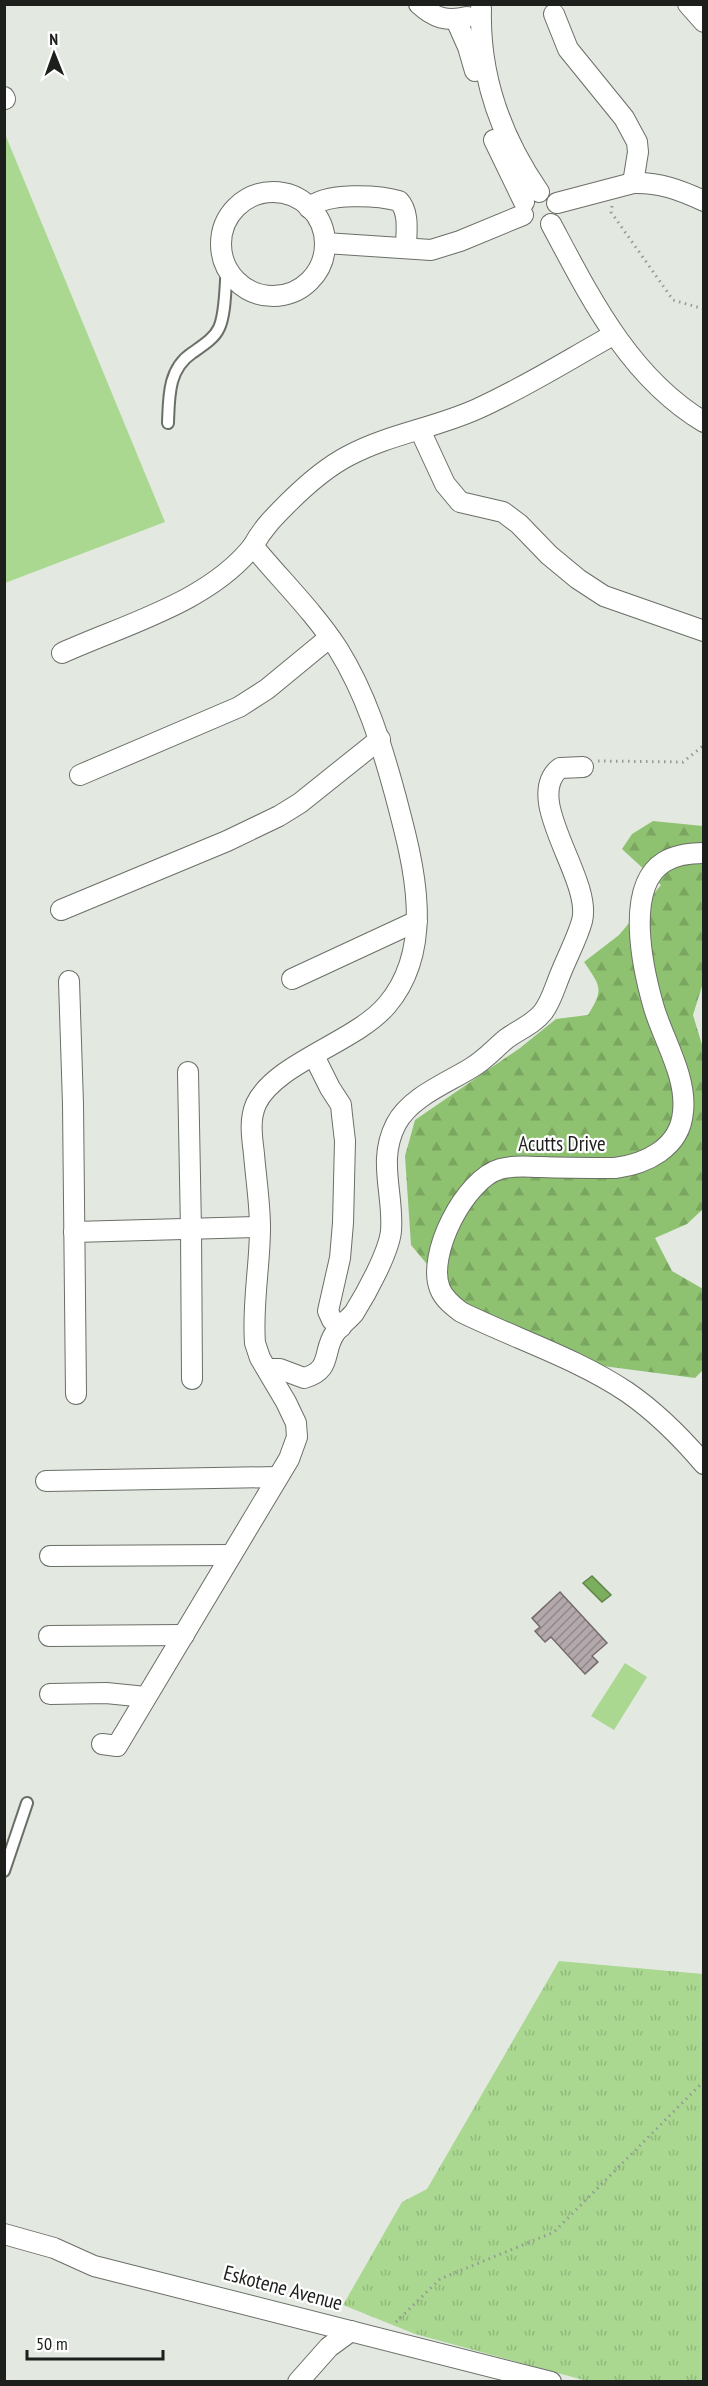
<svg xmlns="http://www.w3.org/2000/svg" width="708" height="2386" font-family="'PT Sans Narrow',sans-serif">
<style>
.grass{fill:url(#grass-tufts)}
.forest{fill:url(#forest-firs)}
.garden{fill:#aad891}
.water{fill:#7baf5d;stroke:#5f844a;stroke-width:1.5}
.building{fill:url(#building-hatch);stroke:#756b6e;stroke-width:1.5}
.lines{fill:none;stroke-linecap:round;stroke-linejoin:round}
.service-casing{stroke:#6a6f67;stroke-width:14}
.minor-casing{stroke:#6a6f67;stroke-width:22}
.path{stroke:#969a94;stroke-width:3;stroke-dasharray:1.5 4.5;stroke-linecap:butt}
.service{stroke:#fff;stroke-width:10}
.minor{stroke:#fff;stroke-width:20}
.labels{text-anchor:middle;stroke-width:4.5;stroke-linejoin:round;paint-order:stroke}
.street-label{font-size:21px;fill:#1d1f1c;stroke:#fff}
</style>
<defs>
<pattern id="grass-tufts" width="24" height="20" patternUnits="userSpaceOnUse" patternTransform="scale(1.5)"><rect width="24" height="20" fill="#aad891"/><path d="M3 7l-1-3M5 7V3M7 7l1-3M15 17l-1-3M17 17v-4M19 17l1-3" fill="none" stroke="#92b97c"/></pattern>
<pattern id="forest-firs" width="22" height="20" patternUnits="userSpaceOnUse" patternTransform="scale(1.5)"><rect width="22" height="20" fill="#8ec270"/><path d="M5 1l3.5 6h-7zM16 11l3.5 6h-7z" fill="#7aa660"/></pattern>
<pattern id="building-hatch" width="6" height="6" patternUnits="userSpaceOnUse" patternTransform="scale(1.5)"><rect width="6" height="6" fill="#b3a8ab"/><path d="M-1 1l2-2M0 6l6-6M5 7l2-2" fill="none" stroke="#91888a"/></pattern>
</defs>
<rect width="100%" height="100%" fill="#e3e9e0"/>
<polygon class="grass" points="559,1961 703,1974 703,2381 587,2381 415,2334 343,2305 402,2202 427,2189"/>
<path class="forest" d="M653,821L703,826V983L693,1015L703,1048V1209L687,1224L655,1238L672,1271L703,1289V1370L695,1378L595,1365L458,1301L411,1245L405,1156L415,1120L520,1048L556,1019L588,1015C604,989 601,987 584,962L619,935L661,885L622,849L632,834Z"/>
<g class="garden">
<polygon points="5,134 165,522 5,583 4,583"/>
<polygon points="625,1663 647,1677 614,1730 591,1716"/>
</g>
<polygon class="water" points="592,1576 611,1595 602,1602 583,1583"/>
<polygon class="building" points="560,1592 607,1643 592,1656 598,1662 585,1674 551,1637 545,1642 535,1631 540,1627 532,1618"/>
<g class="lines">
<defs>
<g id="service">
<path d="M168,423C169,397 168,369 192,353C202,346 214,339 219,328C226,313 225,285 227,268"/>
<polyline points="4,1871 27,1803"/>
</g>
<g id="minor">
<path d="M419,4C434,18 447,22 467,17"/>
<polyline points="688,4 704,22"/>
<path d="M481,8C479,75 501,137 539,192"/>
<polyline points="554,14 568,49 624,118 637,142 638,152 633,183"/>
<polyline points="456,20 468,47 475,71"/>
<polyline points="4,97 5,99"/>
<polyline points="494,140 524,202"/>
<circle cx="273" cy="244" r="52"/>
<path d="M557,203L633,183C659,182 680,190 704,201"/>
<path d="M309,208C326,192 378,195 399,201C410,213 406,233 406,248"/>
<path d="M551,224C590,297 629,377 704,422"/>
<polyline points="325,243 431,250 460,241 523,215"/>
<polyline points="420,430 445,484 460,502 503,512 519,524 549,555 578,579 604,596 704,631"/>
<path d="M62,653C126,624 209,602 253,546"/>
<polyline points="80,775 239,707 267,689 329,638"/>
<path d="M704,853C691,853 675,855 664,862C624,887 643,970 654,1008C664,1041 687,1077 683,1112C680,1148 646,1164 615,1168C590,1168 566,1168 541,1167C527,1167 514,1165 500,1169C465,1179 426,1255 440,1289C444,1299 453,1306 461,1312C516,1339 576,1358 627,1392C656,1412 681,1437 704,1464"/>
<polyline points="61,910 227,841 279,816 300,803 380,739"/>
<polyline points="292,979 417,921"/>
<polyline points="69,981 73,1104 76,1394"/>
<polyline points="314,1056 330,1088 341,1105 342,1115 345,1141 343,1223 340,1258 328,1311 332,1320 341,1327"/>
<polyline points="188,1072 191,1230 192,1379"/>
<polyline points="74,1232 260,1227"/>
<path d="M268,1369H280L304,1378C333,1370 322,1351 335,1333C340,1325 348,1320 354,1313C366,1294 389,1252 391,1231C394,1193 377,1161 396,1124C410,1097 447,1083 471,1068C485,1060 494,1049 506,1039C518,1030 534,1024 543,1012C551,1002 555,987 560,975C567,957 577,939 582,921C593,879 521,799 560,768L583,767"/>
<polyline points="46,1481 277,1477"/>
<polyline points="50,1556 231,1555"/>
<polyline points="49,1636 184,1635"/>
<polyline points="50,1694 106,1693 146,1697"/>
<path d="M102,1744L117,1746L289,1459L297,1437L296,1423L286,1402L260,1358L255,1343C252,1304 260,1266 260,1228C260,1203 256,1179 254,1154C252,1137 249,1120 256,1104C275,1063 356,1042 387,1005C437,946 413,862 395,794C381,743 366,694 338,649C314,612 281,580 253,546C262,529 274,517 287,504C306,485 325,468 348,456C389,434 435,428 477,409C524,388 568,360 613,335"/>
<polyline points="4,2234 54,2248 94,2266 551,2382"/>
<polyline points="298,2382 329,2347 351,2331"/>
</g>
</defs>
<use href="#service" class="service-casing"/>
<use href="#minor" class="minor-casing"/>
<g class="path">
<polyline points="612,206 611,212 673,300 704,309"/>
<polyline points="598,761 683,762 704,745"/>
<polyline points="396,2322 440,2279 554,2232 704,2081"/>
</g>
<use href="#service" class="service"/>
<use href="#minor" class="minor"/>
</g>
<g class="labels">
<g class="street-label">
<text x="562" y="1151">Acutts Drive</text>
<text transform="translate(283 2288) rotate(15)" y="7">Eskotene Avenue</text>
</g>
</g>
<rect width="708" height="2386" fill="none" stroke="#1d1f1c" stroke-width="12"/>
<g transform="translate(54 54) rotate(359)" stroke="#ffffff" stroke-width="4.5" paint-order="stroke">
<path d="M0-4.5L10 22L0 15L-10 22Z" fill="#1d1f1c"/>
<text y="-9" font-size="16" font-weight="bold" text-anchor="middle" fill="#1d1f1c">N</text>
</g>
<path d="M27 2350v9h136v-9" fill="none" stroke="#1d1f1c" stroke-width="3"/>
<text x="36" y="2350" font-size="18" fill="#1d1f1c" stroke="#ffffff" stroke-width="4.5" paint-order="stroke">50 m</text>
</svg>
